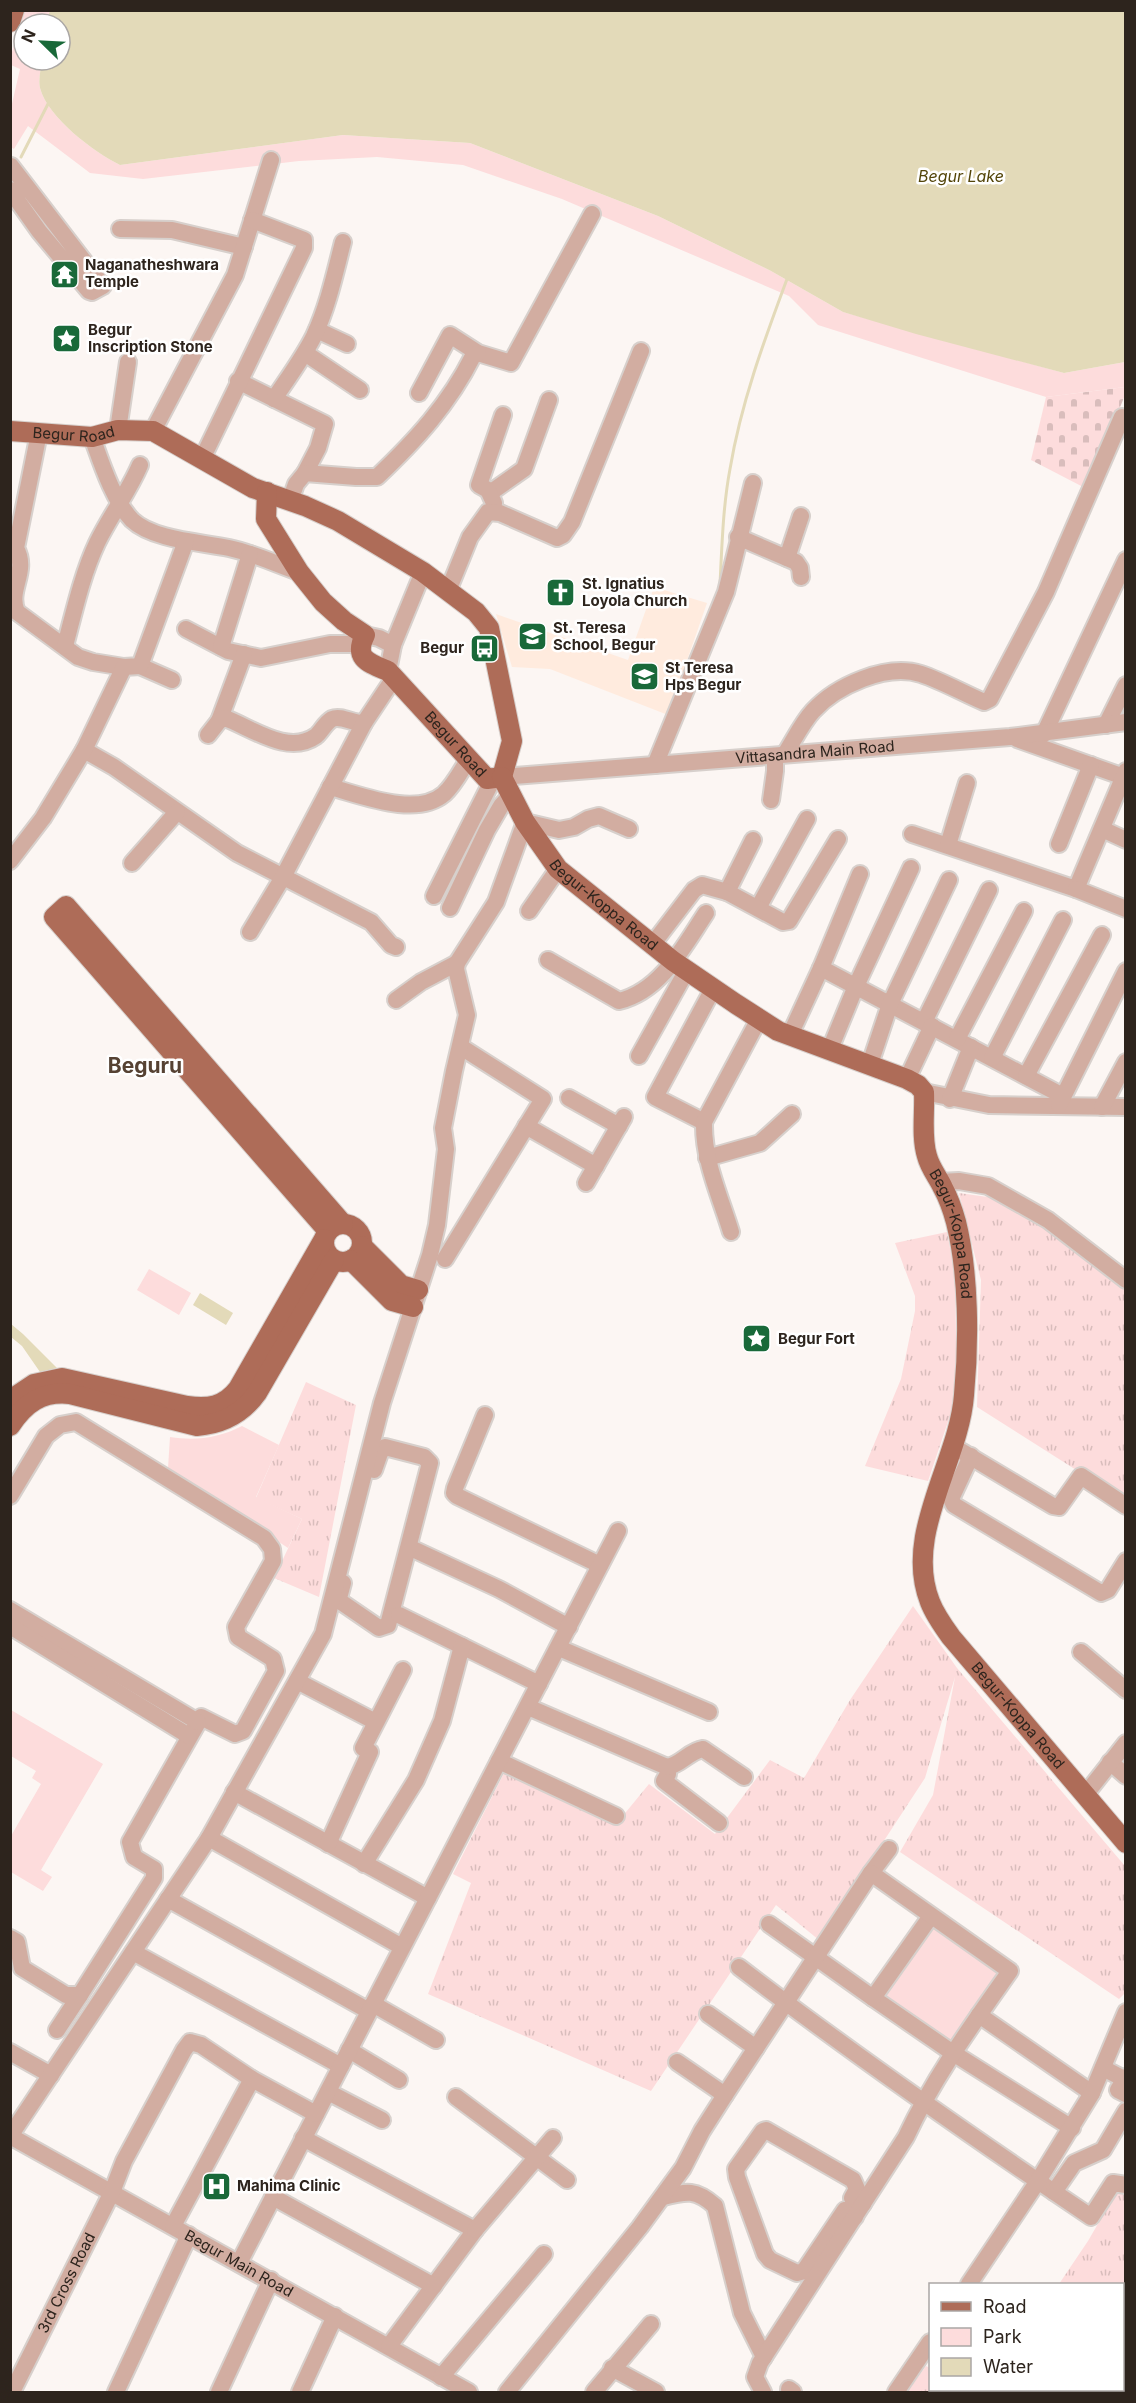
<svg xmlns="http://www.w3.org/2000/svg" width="1136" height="2403" font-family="Inter,sans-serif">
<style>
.built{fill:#ffebde}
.grass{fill:url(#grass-tufts)}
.cemetery{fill:url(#cemetery-stones)}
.park{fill:#fddcdc}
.water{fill:#e3dab9}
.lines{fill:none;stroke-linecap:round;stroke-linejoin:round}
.stream{stroke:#e3dab9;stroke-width:3}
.minor-casing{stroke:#d7d0cc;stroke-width:20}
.major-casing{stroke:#d7d0cc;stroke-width:22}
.minor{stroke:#d2ada1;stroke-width:16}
.major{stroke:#ae6c58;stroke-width:20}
.labels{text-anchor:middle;stroke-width:5;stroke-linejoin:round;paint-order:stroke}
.poi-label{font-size:15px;font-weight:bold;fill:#2d241d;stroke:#fff;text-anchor:start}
.street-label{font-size:15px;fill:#2d241d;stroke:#fff}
.water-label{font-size:16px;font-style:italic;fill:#534509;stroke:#fff}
.district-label{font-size:21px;font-weight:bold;fill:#564233;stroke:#fff}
</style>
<defs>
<pattern id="grass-tufts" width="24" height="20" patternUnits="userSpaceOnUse" patternTransform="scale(1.5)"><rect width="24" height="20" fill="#fddcdc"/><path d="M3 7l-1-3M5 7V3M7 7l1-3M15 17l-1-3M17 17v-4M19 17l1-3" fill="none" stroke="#d9bdbc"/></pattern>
<pattern id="cemetery-stones" width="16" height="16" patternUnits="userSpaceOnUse" patternTransform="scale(1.5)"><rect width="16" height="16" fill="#fddcdc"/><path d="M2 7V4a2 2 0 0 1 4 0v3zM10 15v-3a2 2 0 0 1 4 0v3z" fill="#d9bdbc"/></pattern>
</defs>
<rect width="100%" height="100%" fill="#fcf6f3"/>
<polygon class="built" points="654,587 707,603 668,715 550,669 512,667 496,614 628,660"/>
<g class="grass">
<polygon points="959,1193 995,1198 1044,1228 1125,1290 1125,1501 977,1407 981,1280"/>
<polygon points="947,1232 955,1275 957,1395 928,1481 865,1466 901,1379 915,1311 915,1296 895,1243"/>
<polygon points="306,1382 356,1405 319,1597 274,1578 302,1519 256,1498"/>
<polygon points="913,1606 957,1668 1125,1866 1126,1992 1119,1999 900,1852 933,1795 955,1677 925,1778 819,1940 776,1905 651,2091 428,1994 471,1883 453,1874 504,1773 617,1823 649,1784 715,1834 770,1760 804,1778 850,1700"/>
<polygon points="1118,2189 1126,2194 1125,2392 985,2392 987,2390 1122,2390 1122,2284 1059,2284 1088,2241"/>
<polygon points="926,2366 930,2368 930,2390 974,2390 980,2392 907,2392"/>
</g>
<polygon class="cemetery" points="1125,387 1125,395 1087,489 1031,460 1046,397"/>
<g class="park">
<path d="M25,11H50L46,24H24V60H42C41,68 38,80 40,88C48,118 94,152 120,165L343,135L470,143L658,216L771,271L843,312L1064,373L1125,362V387L1046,397L818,325L789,296L562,199L463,165L377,157L299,161L143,179L90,173L28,126L14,149L11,147V108L20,69L11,65V55Z"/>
<polygon points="149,1269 191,1293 179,1315 137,1290"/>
<path d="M242,1426L279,1445L256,1497L302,1519L288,1548L168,1468L170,1437C196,1441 219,1438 242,1426Z"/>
<polygon points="11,1710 103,1764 41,1870 52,1877 43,1891 11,1872 11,1836 41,1784 32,1778 36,1771 11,1756"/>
<polygon points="926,1909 1015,1971 953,2061 864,2000"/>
</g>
<g class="water">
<path d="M50,10L1125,11V362L1064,373L916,334L843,312L771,271L658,216L470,143L343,135L120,165C94,152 48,118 40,88C38,80 41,68 42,60H60V24H46Z"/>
<polygon points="200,1293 233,1313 226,1325 193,1305"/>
<polygon points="11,1324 23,1334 57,1368 40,1372 22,1346 11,1337"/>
</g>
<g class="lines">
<g class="stream">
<polyline points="21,157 50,100"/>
<path d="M720,584C722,545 723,506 730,469C741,403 764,341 787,279"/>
</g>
<defs>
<g id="minor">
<polyline points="10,168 11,166 103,286 92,292 89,291 39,231 10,190"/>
<polyline points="120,229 172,230 244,247"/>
<polyline points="317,330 347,344"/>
<polyline points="305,353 360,390"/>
<polyline points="238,381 325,424 318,448 305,473"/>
<polyline points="419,393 450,335 478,353 511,363 592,214"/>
<path d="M274,399C288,378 303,358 314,336C328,306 335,273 343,242"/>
<polyline points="118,430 128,362"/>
<polyline points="153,431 235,275 271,160"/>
<path d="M39,433L16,548C29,572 7,590 17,612L78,657L93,662L124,667"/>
<path d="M92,437C101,462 113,500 132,520C153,540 201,542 229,548C253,553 276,564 299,572"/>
<polyline points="202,459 304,248 304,240 252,220"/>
<polyline points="490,493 524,469 549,400"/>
<path d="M290,501L296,484L305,473L356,477H377C416,440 449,404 473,356L478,353"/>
<polyline points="494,503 488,490 479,485 503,415"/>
<polyline points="738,537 796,562 800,568 801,577"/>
<polyline points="787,558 801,516"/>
<polyline points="448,591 470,537 488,512 500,513 557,538 563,535 572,522 641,351"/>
<polyline points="186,629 228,651 261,658 330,644 360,644"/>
<polyline points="365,635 379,638 393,645"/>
<path d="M65,646C74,612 82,575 97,543C110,516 128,493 140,465"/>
<polyline points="221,647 250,554"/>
<polyline points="140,666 172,680"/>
<polyline points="388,671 393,645 423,572"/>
<polyline points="219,721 244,654"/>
<polyline points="1106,725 1126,685"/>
<polyline points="1044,734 1126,560"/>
<path d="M208,735L219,721L225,718C252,728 288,756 316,736C321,732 325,723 332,719C341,715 354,724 364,723L394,678"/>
<polyline points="1017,739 1124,777"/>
<polyline points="84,750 114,767 237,853 371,922 391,945 396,947"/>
<path d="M785,754C794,740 802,723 813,711C836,686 886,663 921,674C942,681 963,693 984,702L990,699L1046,592L1122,417"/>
<polyline points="655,765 726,592 753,483"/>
<path id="s1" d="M502,777L1010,737L1126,722"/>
<path d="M330,787C361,795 416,818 444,794C454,785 461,771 468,760"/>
<polyline points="771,800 775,771 775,756"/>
<polyline points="1102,829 1126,840"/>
<polyline points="912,834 1076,889 1126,771"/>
<polyline points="1059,844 1091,765"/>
<polyline points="948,845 967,783"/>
<polyline points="10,861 43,818 84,750 124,667 140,666 186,541"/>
<polyline points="132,863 177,812"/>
<polyline points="1076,889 1126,909"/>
<polyline points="727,892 753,840"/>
<polyline points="434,896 493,779"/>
<polyline points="450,908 487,830 501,806 511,795"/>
<polyline points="758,908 807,819"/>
<polyline points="529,911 558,869"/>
<polyline points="250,932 283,877 364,723"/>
<polyline points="652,945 694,890 702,885 727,892 783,922 789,921 838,839"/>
<path d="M548,960L619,1001C661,991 684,946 706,913"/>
<polyline points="821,968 1063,1096"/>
<polyline points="396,1000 421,982 457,963"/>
<polyline points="924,1022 989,890"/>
<polyline points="790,1035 821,968 860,874"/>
<polyline points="957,1039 1024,911"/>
<polyline points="830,1049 856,986 911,868"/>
<polyline points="639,1056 687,970"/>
<polyline points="992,1058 1063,920"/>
<polyline points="870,1064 890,1004 949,880"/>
<polyline points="1026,1076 1102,935"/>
<polyline points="907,1079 932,1026"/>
<polyline points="924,1092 989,1105 1126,1107"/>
<polyline points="569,1098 619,1126"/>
<polyline points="950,1099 971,1047"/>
<polyline points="1059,1105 1126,971"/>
<polyline points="1102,1107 1126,1062"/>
<polyline points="704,1122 655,1097 713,989"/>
<polyline points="526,1126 596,1166"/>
<polyline points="707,1158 760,1143 792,1114"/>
<polyline points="940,1182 959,1181 988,1186 1048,1220 1126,1280"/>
<polyline points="586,1183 624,1117"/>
<path d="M731,1232C720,1196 703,1160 704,1122L759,1019"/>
<polyline points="445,1259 543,1099 461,1047"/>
<polyline points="485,1415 455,1488 454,1493 457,1496 600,1565"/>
<polyline points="961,1451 1053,1506 1059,1507 1081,1476 1126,1506"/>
<polyline points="971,1456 951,1499 954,1505 1101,1593 1108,1590 1126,1561"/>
<polyline points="10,1496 46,1436 60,1425 76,1422 264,1538 272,1549 273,1561 236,1627 238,1637 273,1659 276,1671 243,1731 235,1734 201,1717 130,1842 134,1857 154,1869 154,1878 80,1995 66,1995 22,1968 17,1942 10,1938"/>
<polyline points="415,1550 499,1589 569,1627"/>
<polyline points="343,1583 339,1598 341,1602 379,1628 388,1625 430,1463 424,1457 385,1447 380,1453 374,1470"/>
<polyline points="10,1610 198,1722"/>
<polyline points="399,1615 539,1684"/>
<polyline points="10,1626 189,1736"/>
<polyline points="559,1648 709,1712"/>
<polyline points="1081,1652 1126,1690"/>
<polyline points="297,1681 370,1719"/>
<polyline points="528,1707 667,1767 668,1774 664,1781 719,1823"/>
<polyline points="499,1761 616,1816"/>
<polyline points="1110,1762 1126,1776"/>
<path d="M667,1767C681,1765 689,1751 703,1749L744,1777"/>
<polyline points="234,1792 428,1898"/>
<polyline points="1085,1795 1126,1743"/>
<polyline points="209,1838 402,1947"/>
<polyline points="328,1844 370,1752 363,1748 403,1670"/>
<polyline points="364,1864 416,1780 442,1721 462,1646"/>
<polyline points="168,1899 369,2011"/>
<polyline points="931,1916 873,1998 953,2053 1072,2128"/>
<polyline points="769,1924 873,1998"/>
<polyline points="133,1952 341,2066"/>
<path d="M739,1967C853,2054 972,2137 1091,2217L1113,2183L1126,2185"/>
<polyline points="373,2004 436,2040"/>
<polyline points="708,2014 756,2048"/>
<polyline points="979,2015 1092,2093"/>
<polyline points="57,2030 80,1995"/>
<polyline points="349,2050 399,2080"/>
<polyline points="10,2052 51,2075"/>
<polyline points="677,2062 725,2095"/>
<polyline points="1103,2068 1124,2079"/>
<polyline points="1126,2077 1118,2090 1126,2094"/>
<polyline points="328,2092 382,2120"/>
<polyline points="456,2097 567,2180"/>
<polyline points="10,2136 209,1838 323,1634 382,1403 430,1255 437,1225 446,1149 443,1128 454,1071 467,1015 456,969 457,963 496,902 525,822 559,830 574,827 588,819 599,816 629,829"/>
<path id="s2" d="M10,2136L469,2392"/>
<polyline points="303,2138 475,2230 389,2346"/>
<polyline points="1054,2192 1074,2163 1103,2150 1126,2111"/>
<polyline points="273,2197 434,2286"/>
<path d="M663,2197C687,2191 696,2189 715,2206L742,2313L764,2357"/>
<polyline points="855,2217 845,2210 804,2271 797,2273 770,2260 765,2254 737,2177 736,2169 763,2131 766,2130 853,2180 857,2189 852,2198 863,2204"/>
<polyline points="173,2226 252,2079"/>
<polyline points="475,2230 553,2138"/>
<polyline points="239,2263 618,1531"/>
<polyline points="969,2284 1038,2181 1092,2093 1126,2012"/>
<polyline points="612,2368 656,2392"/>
<polyline points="441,2377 544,2254"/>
<polyline points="789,2389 793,2392"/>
<path id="s3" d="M12,2392L112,2192L124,2161L184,2050L190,2042L201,2045L252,2079L316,2114"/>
<polyline points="116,2392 189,2235"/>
<polyline points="219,2392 271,2280"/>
<polyline points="300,2392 335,2316"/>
<polyline points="507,2392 640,2227 683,2168 702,2131 725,2095 871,1873 889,1849"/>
<polyline points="594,2392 651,2324"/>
<path d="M763,2392L755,2377L760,2363L906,2137C934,2077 972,2025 1010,1971L871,1873"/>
<polyline points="896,2392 930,2342"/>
</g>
<g id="major">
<polyline points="10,22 14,10"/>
<path id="s4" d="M10,431L92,437L118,430L153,431L253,488L305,506L338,521L423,572L476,612L489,628L512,741L502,777"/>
<path id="s5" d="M267,492L266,519L299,572L323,602L344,621L365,635C353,659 369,663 388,671L487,779L502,777"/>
<path id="s6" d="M502,777L525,822L558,869L673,961L736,1004L778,1031L907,1079L918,1085L924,1092C925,1112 921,1137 927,1156C930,1168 938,1177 943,1188C949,1199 953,1211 956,1222C969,1274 969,1342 964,1395C959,1462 903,1534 930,1602C935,1615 943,1626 951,1637L1126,1843"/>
<circle cx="343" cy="1243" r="19"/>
<polyline points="328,1231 54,917 66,906 343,1224"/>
<polyline points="362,1246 401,1285 418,1290"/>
<polyline points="351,1260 392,1301 413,1307"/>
<path d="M10,1400L34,1384L62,1378L187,1406C208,1409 224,1407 238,1389L324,1239"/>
<path d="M10,1426C25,1403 42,1391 70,1394L197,1426C222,1424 242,1414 257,1393L334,1260"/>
</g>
</defs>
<use href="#minor" class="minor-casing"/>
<use href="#major" class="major-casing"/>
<use href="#minor" class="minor"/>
<use href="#major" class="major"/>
</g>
<defs>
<symbol id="temple-square" viewBox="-11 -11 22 22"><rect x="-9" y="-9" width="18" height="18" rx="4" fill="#196939" stroke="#fff"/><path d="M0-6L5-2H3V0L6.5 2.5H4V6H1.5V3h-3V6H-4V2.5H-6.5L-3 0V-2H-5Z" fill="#fff"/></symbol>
<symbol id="sight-square" viewBox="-11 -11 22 22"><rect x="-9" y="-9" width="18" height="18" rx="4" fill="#196939" stroke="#fff"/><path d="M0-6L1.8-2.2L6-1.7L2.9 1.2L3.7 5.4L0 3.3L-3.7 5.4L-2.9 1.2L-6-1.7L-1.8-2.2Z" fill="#fff"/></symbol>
<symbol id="church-square" viewBox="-11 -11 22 22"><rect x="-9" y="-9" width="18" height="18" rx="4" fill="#196939" stroke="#fff"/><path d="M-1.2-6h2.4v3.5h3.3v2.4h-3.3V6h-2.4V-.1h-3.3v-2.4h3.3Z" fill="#fff"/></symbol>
<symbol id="school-square" viewBox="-11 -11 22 22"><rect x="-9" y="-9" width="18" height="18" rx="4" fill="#196939" stroke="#fff"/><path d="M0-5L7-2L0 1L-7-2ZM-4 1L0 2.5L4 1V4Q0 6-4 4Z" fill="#fff"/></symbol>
<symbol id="bus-square" viewBox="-11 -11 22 22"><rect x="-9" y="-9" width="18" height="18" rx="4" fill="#196939" stroke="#fff"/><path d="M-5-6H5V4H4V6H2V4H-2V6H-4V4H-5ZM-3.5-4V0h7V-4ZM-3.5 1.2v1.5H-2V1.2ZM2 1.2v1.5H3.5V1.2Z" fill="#fff"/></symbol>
<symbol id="hospital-square" viewBox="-11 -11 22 22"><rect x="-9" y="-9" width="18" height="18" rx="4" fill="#196939" stroke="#fff"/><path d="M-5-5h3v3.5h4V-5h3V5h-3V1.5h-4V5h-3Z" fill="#fff"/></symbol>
</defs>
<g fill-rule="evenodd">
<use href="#temple-square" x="48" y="258" width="33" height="33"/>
<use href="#sight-square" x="50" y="322" width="33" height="33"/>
<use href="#church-square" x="544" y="576" width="33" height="33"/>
<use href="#school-square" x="516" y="620" width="33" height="33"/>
<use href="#bus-square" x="468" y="632" width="33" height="33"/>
<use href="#school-square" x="628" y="660" width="33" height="33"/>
<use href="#sight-square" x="740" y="1322" width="33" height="33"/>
<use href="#hospital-square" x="200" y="2170" width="33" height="33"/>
</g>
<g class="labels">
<g class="poi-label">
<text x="85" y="270">Naganatheshwara<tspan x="85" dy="17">Temple</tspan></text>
<text x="88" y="335">Begur<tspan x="88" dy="17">Inscription Stone</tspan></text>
<text x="582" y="589">St. Ignatius<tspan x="582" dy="17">Loyola Church</tspan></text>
<text x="553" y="633">St. Teresa<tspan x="553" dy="17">School, Begur</tspan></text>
<text x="464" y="653" text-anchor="end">Begur</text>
<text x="665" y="673">St Teresa<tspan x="665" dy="17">Hps Begur</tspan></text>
<text x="778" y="1344">Begur Fort</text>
<text x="237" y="2191">Mahima Clinic</text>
</g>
<g class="street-label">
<text dy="5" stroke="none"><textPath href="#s4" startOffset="64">Begur Road</textPath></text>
<text dy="5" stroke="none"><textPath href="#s5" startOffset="333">Begur Road</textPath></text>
<text dy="5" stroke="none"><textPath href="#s1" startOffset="314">Vittasandra Main Road</textPath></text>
<text dy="5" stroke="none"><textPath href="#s6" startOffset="166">Begur-Koppa Road</textPath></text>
<text dy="5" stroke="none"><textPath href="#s6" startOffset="688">Begur-Koppa Road</textPath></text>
<text dy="5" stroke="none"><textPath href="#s6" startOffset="1209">Begur-Koppa Road</textPath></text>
<text dy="5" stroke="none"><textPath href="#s2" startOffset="262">Begur Main Road</textPath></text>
<text dy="5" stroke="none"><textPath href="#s3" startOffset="122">3rd Cross Road</textPath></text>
</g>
<g class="water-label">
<text x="961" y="182">Begur Lake</text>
</g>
<g class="district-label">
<text x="145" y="1073">Beguru</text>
</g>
</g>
<rect width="1136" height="2403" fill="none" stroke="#2d241d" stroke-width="24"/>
<rect x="929" y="2283" width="195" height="108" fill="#ffffff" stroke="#aba7a5" stroke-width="1.5"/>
<rect x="941" y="2302" width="30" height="9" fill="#ae6c58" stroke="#aba7a5" stroke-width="1.5"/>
<text x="983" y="2313" font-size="18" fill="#2d241d">Road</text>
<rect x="941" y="2328" width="30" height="18" fill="#fddcdc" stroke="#aba7a5" stroke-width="1.5"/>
<text x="983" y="2343" font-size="18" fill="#2d241d">Park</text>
<rect x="941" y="2358" width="30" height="18" fill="#e3dab9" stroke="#aba7a5" stroke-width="1.5"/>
<text x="983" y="2373" font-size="18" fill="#2d241d">Water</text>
<g transform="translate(42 42) rotate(294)"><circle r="28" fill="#ffffff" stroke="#aba7a5" stroke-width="1.5"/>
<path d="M0-4.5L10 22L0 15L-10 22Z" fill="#196939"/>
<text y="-9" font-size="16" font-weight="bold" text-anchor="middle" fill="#2d241d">N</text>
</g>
</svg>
